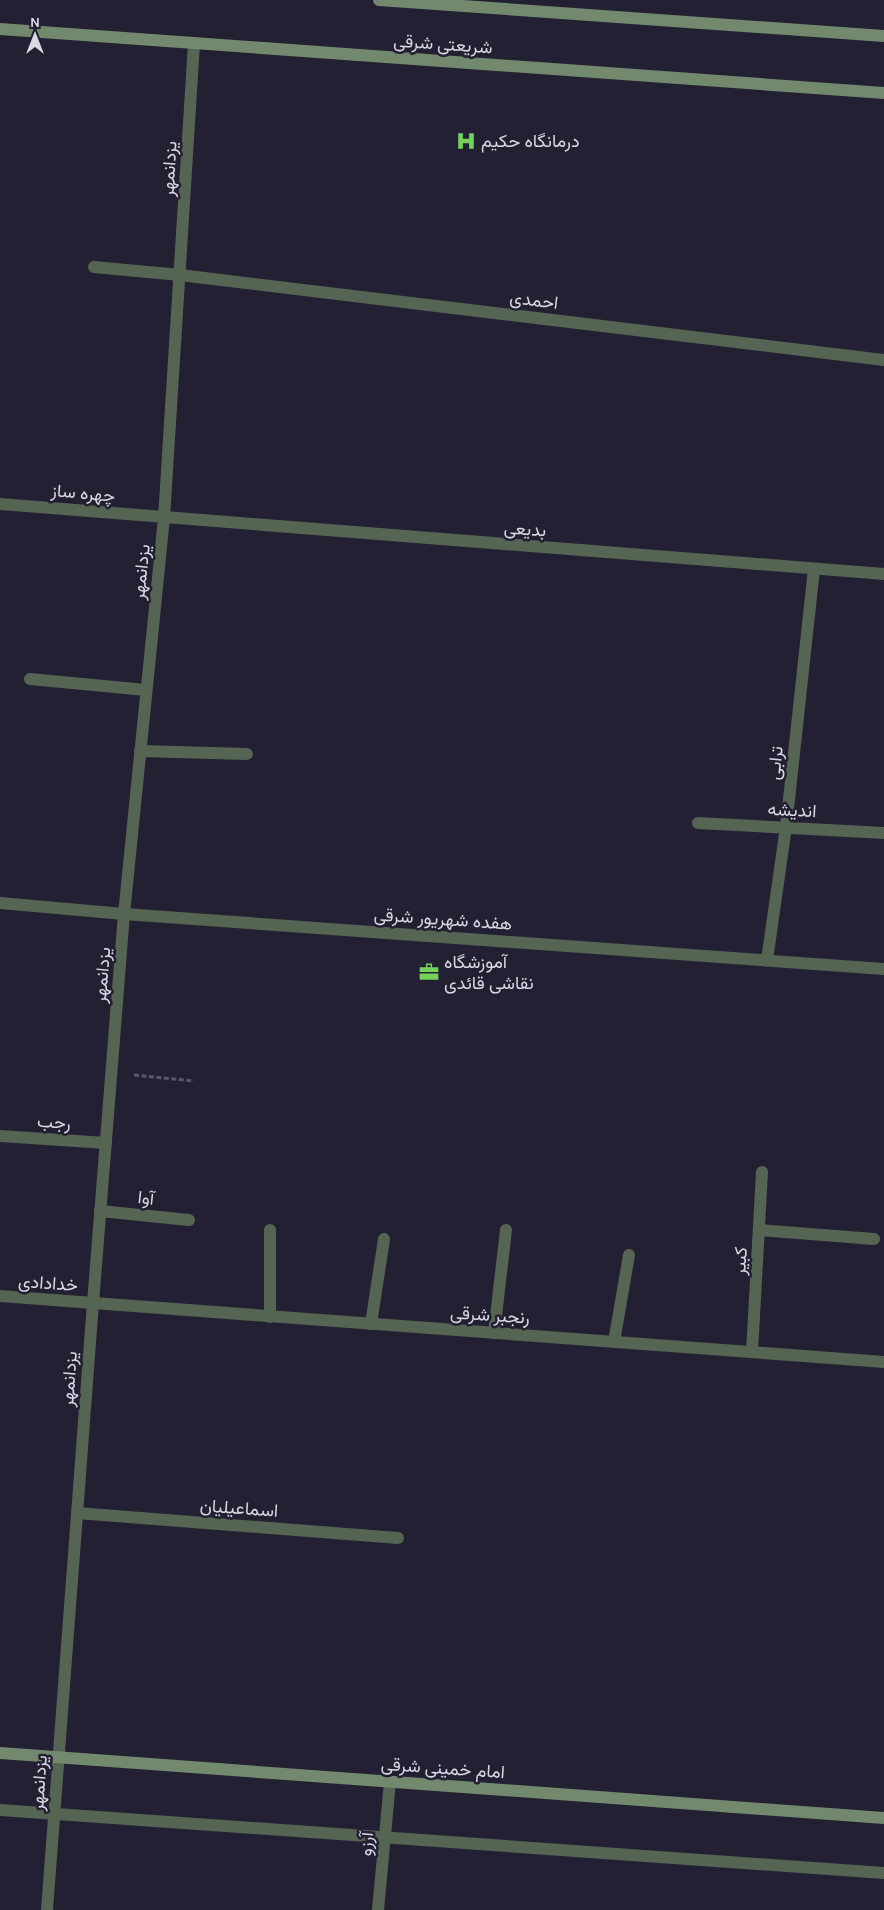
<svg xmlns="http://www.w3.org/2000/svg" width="884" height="1910" font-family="Karla,Vazirmatn,sans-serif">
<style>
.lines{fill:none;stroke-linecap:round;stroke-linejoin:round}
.path{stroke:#595868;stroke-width:3;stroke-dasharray:5 2.5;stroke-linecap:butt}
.service{stroke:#566453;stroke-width:12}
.minor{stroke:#566453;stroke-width:12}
.tertiary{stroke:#566453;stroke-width:12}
.secondary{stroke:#73896e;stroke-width:12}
.labels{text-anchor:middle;stroke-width:5;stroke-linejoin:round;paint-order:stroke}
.street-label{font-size:18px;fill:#d8d7e3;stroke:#222032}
.poi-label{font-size:18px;fill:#d8d7e3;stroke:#222032;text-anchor:start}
</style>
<rect width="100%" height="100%" fill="#222032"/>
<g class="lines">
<polyline class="path" points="134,1075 194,1081"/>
<g class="service">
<polyline points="94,267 180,275"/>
<polyline points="30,679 146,690"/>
<polyline points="140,751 247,754"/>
<polyline points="100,1211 189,1220"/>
<polyline points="270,1230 270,1317"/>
<polyline points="760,1230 874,1239"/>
<polyline points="371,1324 384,1239"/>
<polyline points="494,1333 506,1230"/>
<polyline points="614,1342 629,1255"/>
<polyline points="752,1352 762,1172"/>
<polyline points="77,1513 398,1538"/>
</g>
<g class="minor">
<polyline points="180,275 884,360"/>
<polyline points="0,504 884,574"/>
<polyline points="698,823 884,833"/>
<polyline points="767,960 786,827 814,569"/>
<polyline points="0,1136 106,1143"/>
<polyline points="0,1296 884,1362"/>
<polyline points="0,1810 884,1873"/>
<polyline points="47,1910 93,1303 124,914 164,518 194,44"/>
<polyline points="378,1910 390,1782"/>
</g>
<polyline class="tertiary" points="0,903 124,914 884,969"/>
<g class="secondary">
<polyline points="379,0 884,36"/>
<polyline points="0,29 884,93"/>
<polyline points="0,1753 884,1818"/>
</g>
</g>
<defs>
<symbol id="hospital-bare" viewBox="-9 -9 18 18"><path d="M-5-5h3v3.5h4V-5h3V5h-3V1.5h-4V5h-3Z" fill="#74d25b" stroke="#222032" stroke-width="2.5" paint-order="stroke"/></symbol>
<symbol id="office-bare" viewBox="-9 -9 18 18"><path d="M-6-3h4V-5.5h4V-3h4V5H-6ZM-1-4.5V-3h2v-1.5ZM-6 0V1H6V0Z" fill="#74d25b" stroke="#222032" stroke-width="2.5" paint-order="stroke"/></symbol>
</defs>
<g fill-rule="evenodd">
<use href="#hospital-bare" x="452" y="127" width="28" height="28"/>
<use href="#office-bare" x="415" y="958" width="28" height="28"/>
</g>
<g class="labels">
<g class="street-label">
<text transform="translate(443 44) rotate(4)" y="6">شریعتی شرقی</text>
<text transform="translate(169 169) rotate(-87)" y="6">یزدانمهر</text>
<text transform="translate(534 300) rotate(7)" y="6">احمدی</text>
<text transform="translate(83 493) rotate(5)" y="6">چهره ساز</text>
<text transform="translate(525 529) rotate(4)" y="6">بدیعی</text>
<text transform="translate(141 572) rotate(-84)" y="6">یزدانمهر</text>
<text transform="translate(775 763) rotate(-84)" y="6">ترابی</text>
<text transform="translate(792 810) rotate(3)" y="6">اندیشه</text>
<text transform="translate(443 919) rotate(4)" y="6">هفده شهریور شرقی</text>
<text transform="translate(102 975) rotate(-85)" y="6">یزدانمهر</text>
<text transform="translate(54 1122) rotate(4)" y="6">رجب</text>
<text transform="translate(146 1198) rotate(6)" y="6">آوا</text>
<text transform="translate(740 1261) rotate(-86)" y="6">کبیر</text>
<text transform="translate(48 1283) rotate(4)" y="6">خدادادی</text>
<text transform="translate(490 1315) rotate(4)" y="6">رنجبر شرقی</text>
<text transform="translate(69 1379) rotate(-86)" y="6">یزدانمهر</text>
<text transform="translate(239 1508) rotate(4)" y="6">اسماعیلیان</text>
<text transform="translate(443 1768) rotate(4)" y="6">امام خمینی شرقی</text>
<text transform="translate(39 1783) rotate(-86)" y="6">یزدانمهر</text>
<text transform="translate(366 1844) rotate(-85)" y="6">آرزو</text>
</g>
<g class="poi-label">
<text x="481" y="147">درمانگاه حکیم</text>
<text x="444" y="968">آموزشگاه<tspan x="444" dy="21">نقاشی قائدی</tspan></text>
</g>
</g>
<g transform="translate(35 35)" stroke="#222032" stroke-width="4" paint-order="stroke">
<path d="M0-4L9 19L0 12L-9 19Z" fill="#d8d7e3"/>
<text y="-8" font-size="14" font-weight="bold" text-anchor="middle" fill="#d8d7e3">N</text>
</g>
</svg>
